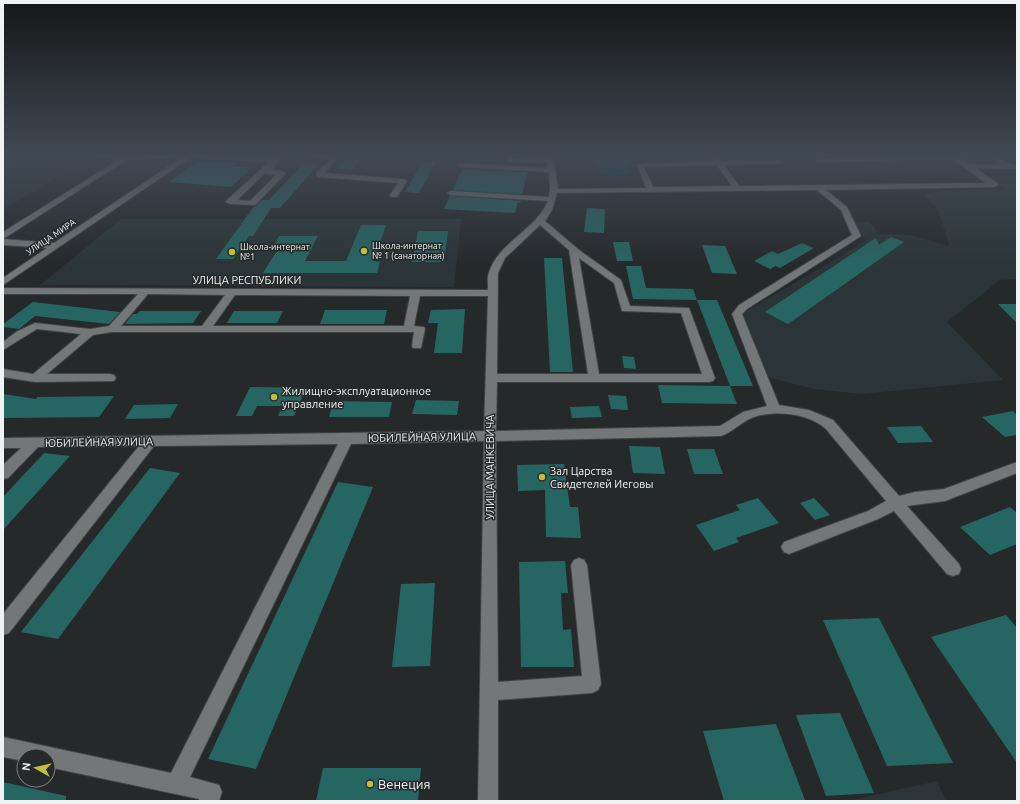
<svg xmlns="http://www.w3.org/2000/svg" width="1020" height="804" font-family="Ubuntu,sans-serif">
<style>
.built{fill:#2b3537}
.green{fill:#12424a}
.building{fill:#266662}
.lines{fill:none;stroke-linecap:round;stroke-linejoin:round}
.minor-casing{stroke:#404444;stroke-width:2}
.minor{fill:#737778;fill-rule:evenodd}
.poi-dot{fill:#c1bd40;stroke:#26292a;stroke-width:1.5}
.labels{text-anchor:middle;stroke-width:3;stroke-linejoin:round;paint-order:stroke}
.far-street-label{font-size:9px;fill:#f0f3f3;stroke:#26292a}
.far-poi-label{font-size:9px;fill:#f0f3f3;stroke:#26292a;text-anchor:start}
.street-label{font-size:11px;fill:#f0f3f3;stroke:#26292a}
.poi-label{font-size:11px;fill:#f0f3f3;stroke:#26292a;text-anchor:start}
.near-poi-label{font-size:13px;fill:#f0f3f3;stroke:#26292a;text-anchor:start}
</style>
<rect width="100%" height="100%" fill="#26292a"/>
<g class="built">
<polygon points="3,166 70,169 3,210"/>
<polygon points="1017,176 1017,279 1000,280 947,322 1003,380 862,394 814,389 767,377 742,314 866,241 854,222 870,222 879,234 910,235 949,246 939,211 924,194 948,190 1005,189 988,177"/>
<polygon points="121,219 461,219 454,287 40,285"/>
<polygon points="937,781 946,801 848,801"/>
</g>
<path class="green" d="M593,155H624L631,172C622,177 608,176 598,172Z"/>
<g class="building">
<polygon points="346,159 360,160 351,170 337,169"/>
<polygon points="198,161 236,163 232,166 252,168 231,187 169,182"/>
<polygon points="423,161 436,162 419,193 405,192"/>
<polygon points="303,164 318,165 280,208 271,208 253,236 249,236 233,259 216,259 252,209 262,200 269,200"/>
<polygon points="462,169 516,172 528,172 522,194 453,190"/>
<polygon points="450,196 451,196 521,201 520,203 518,202 515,213 444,209"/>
<polygon points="587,208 605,209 604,233 584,232"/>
<polygon points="361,225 386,225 374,261 380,262 377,273 263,273 278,249 272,249 279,236 318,236 305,261 346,261"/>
<polygon points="418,231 448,231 444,262 412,262"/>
<polygon points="891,237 904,242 788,324 765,312 876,238 879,245"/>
<polygon points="613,242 629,242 633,261 617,261"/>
<polygon points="802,243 814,248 780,268 776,266 770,269 754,261 772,251 778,254"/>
<polygon points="702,245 725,246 737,274 712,273"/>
<polygon points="544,258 562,258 573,372 550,372"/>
<polygon points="626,266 641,266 646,288 693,289 697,300 633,299"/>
<polygon points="697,300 717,300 753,386 730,386"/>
<polygon points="33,302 120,312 109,324 35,316 19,329 3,327 3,324"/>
<polygon points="998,304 1017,304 1017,323"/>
<polygon points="465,309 462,353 434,353 438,323 428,323 431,310"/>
<polygon points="325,310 387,310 384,324 320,324"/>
<polygon points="140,311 201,311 193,323 125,324 133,314 137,314"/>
<polygon points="234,311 283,311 277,323 227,323"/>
<polygon points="622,356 634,357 636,369 624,368"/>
<polygon points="658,385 730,386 737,404 662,403"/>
<polygon points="250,387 306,388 294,416 278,416 282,406 257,406 252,416 236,416"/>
<polygon points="3,394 36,399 37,397 114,396 99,417 3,418"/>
<polygon points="608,395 626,396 628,410 611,409"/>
<polygon points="416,400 459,401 457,415 412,414"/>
<polygon points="333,401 392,402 389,417 329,417"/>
<polygon points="178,404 170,418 125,419 134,405"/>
<polygon points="599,406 602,417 572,418 570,407"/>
<polygon points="1013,411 1017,415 1017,435 1005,437 982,417"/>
<polygon points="921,426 933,442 898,443 887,427"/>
<polygon points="629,446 660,447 665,474 633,473"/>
<polygon points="687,449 714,449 723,474 694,474"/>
<polygon points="44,453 70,456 3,530 3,497"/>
<polygon points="564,464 570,507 578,507 581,538 546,537 545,490 518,491 517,465"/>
<polygon points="150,468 180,473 58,639 21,632"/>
<polygon points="338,482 373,487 256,769 208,759"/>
<polygon points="758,498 779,523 736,538 739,542 714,551 696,525 740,510 736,505"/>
<polygon points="814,498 830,515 815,520 800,503"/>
<polygon points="1010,507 1017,513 1017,544 990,555 960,527"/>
<polygon points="565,561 568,593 561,593 563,630 571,629 574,667 521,667 519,562"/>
<polygon points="435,583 430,666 392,667 401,584"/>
<polygon points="1006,615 1017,628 1017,763 931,637"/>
<polygon points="879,618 953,763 887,766 823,620"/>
<polygon points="840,713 874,793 826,796 796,715"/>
<polygon points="776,724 805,800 724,801 703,731"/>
<polygon points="323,768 421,768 418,801 316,801"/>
<polygon points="3,782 66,796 66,801 3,801"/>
</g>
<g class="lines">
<defs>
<g id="minor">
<path d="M92,155H224L276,157L279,159L273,170L282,171L286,173L255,205L230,204L226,202L227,200L270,161L190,158L3,285V278L47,248L3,245V239L54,243L181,158L128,159L3,239V232L120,159L95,157ZM265,173L276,175L250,201L237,200Z"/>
<polygon points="307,155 337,156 338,157 325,173 403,179 407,181 397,197 391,197 390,195 398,183 317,177 317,173 330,159 310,157"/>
<path d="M506,155H512L513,159L547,158V155H553L558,189L646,188L637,165L638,164L714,161L710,155H717L721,161L778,160L781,162L778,164L724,165L739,186L986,183L953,159L818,162L817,161L820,159L957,155L969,164L1001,165L987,155C1000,155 1005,165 1017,165V169L975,168L997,183L998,185L994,187L826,190L847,207L861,236L747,309L742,314L779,405L809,410L833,420L899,496L915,492L944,489L1017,462V473L945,501L907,506L959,564L961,569L959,574L953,576L947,574L894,511L878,519L794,552L789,554L784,552L781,547L784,542L868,511L886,501L826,429C809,413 775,410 754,417C742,421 733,432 721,436L496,441L498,682L582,676L571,565L574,560L579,558L584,560L587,565L601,684L598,690L592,693L498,700V801H478L484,441L351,444L190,777L219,785L222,792L219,801H199V799L48,767V756H24V761L3,757V737L171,773L338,444L154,446L9,633L3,635V614L139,446L38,447L8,478L3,479V465L21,448H3V438L484,431L488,296H420L414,326L424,327L425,329L421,348H413L412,346L414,332H112L93,335L47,374H110L114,375L116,378L114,381L35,382L3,377V369L33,374L81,334L37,329L3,350V342L16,332L35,323L90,329L109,326L138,294H3V288L488,290C488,284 487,277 489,272C500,241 536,230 548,201L451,195L447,193L451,191L549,197L550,189L549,172L460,167L457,165L460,163L548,168L547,162H508ZM717,165L732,186L653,187L644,167ZM817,190L841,210L852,235L739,305L732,314L767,406L743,412L720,426L496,431L497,382H709L713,381L715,378L689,308L630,306L621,280L579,250L545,221L552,210L557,193ZM540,225L569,250L588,374H497L498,273L505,258ZM579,258L614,283L622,311L681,313L702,374H599ZM148,294L225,295L202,326H121ZM235,295L410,296L404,326H213Z"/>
</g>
</defs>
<use href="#minor" class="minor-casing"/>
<use href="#minor" class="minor"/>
</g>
<linearGradient id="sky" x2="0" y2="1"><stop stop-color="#151717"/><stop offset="0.58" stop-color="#414955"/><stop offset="1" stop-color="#414955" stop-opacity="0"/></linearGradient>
<rect width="1020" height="268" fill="url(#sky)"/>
<g class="poi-dot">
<circle cx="364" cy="251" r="4"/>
<circle cx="232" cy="252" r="4"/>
<circle cx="274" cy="397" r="4"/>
<circle cx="542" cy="477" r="4"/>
<circle cx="370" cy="784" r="4"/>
</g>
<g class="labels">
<g class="far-street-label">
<text transform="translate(51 237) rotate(-34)" y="3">УЛИЦА МИРА</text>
</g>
<g class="far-poi-label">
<text x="372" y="249">Школа-интернат<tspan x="372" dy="10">№ 1 (санаторная)</tspan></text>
<text x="240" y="250">Школа-интернат<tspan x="240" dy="10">№1</tspan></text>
</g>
<g class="street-label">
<text x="247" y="284">УЛИЦА РЕСПУБЛИКИ</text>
<text transform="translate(422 437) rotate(-1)" y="4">ЮБИЛЕЙНАЯ УЛИЦА</text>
<text transform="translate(99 442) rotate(-1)" y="4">ЮБИЛЕЙНАЯ УЛИЦА</text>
<text transform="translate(490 467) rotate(-90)" y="4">УЛИЦА МАНКЕВИЧА</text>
</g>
<g class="poi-label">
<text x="282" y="395">Жилищно-эксплуатационное<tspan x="282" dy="13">управление</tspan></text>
<text x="550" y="475">Зал Царства<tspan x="550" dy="13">Свидетелей Иеговы</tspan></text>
</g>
<g class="near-poi-label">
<text x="378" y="789">Венеция</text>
</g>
</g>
<rect width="1020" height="804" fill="none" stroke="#f0f3f3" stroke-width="8"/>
<g transform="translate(36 768) rotate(278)"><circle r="19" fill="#26292a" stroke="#777a7a"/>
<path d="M0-3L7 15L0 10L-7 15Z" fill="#c1bd40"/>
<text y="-6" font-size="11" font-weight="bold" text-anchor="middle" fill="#f0f3f3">N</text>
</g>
</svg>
